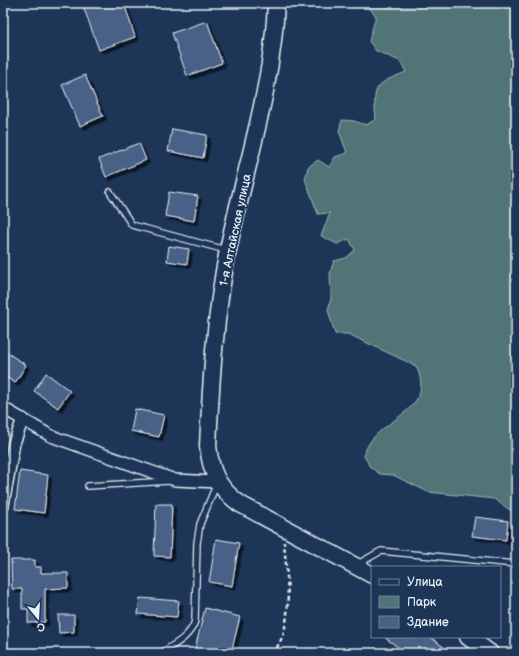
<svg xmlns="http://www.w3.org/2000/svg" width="519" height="656" font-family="'Balsamiq Sans',sans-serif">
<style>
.green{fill:#517577;stroke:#9cb3b8}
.building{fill:#496187;stroke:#e8f1f8;filter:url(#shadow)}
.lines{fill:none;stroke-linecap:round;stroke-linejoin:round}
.lane-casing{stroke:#e8f1f8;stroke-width:8}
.street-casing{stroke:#e8f1f8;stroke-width:14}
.secondary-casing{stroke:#e8f1f8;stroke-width:19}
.path{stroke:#e8f1f8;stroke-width:2.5;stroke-dasharray:4 3;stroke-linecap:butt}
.lane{stroke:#1d3557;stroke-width:5.5}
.street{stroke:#1d3557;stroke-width:11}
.secondary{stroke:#1d3557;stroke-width:16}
.labels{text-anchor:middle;stroke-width:3.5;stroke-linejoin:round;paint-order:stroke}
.street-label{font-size:12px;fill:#e8f1f8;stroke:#1d3557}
</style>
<defs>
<filter id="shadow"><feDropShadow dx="3.5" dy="3.5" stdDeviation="0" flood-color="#0009"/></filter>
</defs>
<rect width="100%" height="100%" fill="#1d3557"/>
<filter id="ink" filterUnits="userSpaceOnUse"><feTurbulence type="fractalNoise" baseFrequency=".025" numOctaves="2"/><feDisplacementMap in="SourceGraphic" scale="8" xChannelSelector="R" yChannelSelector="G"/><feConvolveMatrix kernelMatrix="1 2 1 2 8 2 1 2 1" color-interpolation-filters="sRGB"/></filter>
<g filter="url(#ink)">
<path class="green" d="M369,3H516V514L494,499L428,492L393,475L380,474L370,467L364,456C371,418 439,415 416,366L348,334H335L328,310L331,298L330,273L334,261L346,258L355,250L349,239L337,244L321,236L330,213L318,214L305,179L308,167L318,160L329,167L335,157L347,153L339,131L342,120L354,121L366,125L376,119C372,84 376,84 406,72L400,61L376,51L369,41L376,16L368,7Z"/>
<g class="building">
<polygon points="82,3 124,3 135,37 99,50"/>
<polygon points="207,21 222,63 187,76 172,33"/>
<polygon points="85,75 103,116 80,126 62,85"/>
<polygon points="172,129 207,135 203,158 168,151"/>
<polygon points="139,143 146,160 106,177 99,159"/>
<polygon points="169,192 198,196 194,221 165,216"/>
<polygon points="169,246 189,249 187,264 167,261"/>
<polygon points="3,350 26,365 15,383 3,375"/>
<polygon points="46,373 70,391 58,408 34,391"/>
<polygon points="135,409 164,415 159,437 131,431"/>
<polygon points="20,471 48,475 44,513 15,509"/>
<polygon points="156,504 172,504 170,557 154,556"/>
<polygon points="475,517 508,521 506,540 472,536"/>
<polygon points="216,539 239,543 232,586 209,582"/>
<polygon points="11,560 35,560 35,567 41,567 41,573 68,573 68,588 45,589 45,622 28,623 28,609 22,609 22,589 12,589"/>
<polygon points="140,598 179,601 177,617 138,614"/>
<polygon points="205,608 240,617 231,653 194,653"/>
<polygon points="58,615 74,615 74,632 59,633"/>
<polygon points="384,637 430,637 452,653 406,653"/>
</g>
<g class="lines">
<defs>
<g id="lane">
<polyline points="3,56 4,57"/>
<polyline points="110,192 132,225 226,250"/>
<polyline points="88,486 169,481"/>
<polyline points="358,564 381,551 516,564"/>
<path d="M161,653C175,644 190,637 195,621L197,543L200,524L217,483"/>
</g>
<g id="street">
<polyline points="3,408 51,436 175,480 217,482"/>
<polyline points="3,505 14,443 23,419"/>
</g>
<g id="secondary">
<path d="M276,3C273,87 245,168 228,250C215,314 211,381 208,446C211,473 218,488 240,504L372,575"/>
<polyline points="468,637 490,653"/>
</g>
</defs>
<use href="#lane" class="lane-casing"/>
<use href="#street" class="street-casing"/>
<use href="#secondary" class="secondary-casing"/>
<path class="path" d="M272,653C296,630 286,572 284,542"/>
<use href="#lane" class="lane"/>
<use href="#street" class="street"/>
<use href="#secondary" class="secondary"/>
</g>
</g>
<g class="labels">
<g class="street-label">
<text transform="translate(235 230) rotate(-78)" y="4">1-я Алтайская улица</text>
</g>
</g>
<rect width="519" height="656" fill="none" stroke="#1d3557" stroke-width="16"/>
<rect x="8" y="8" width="503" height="640" fill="none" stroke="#e8f1f8" stroke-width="1.5" filter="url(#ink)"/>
<rect x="371" y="566" width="130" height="72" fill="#1d3557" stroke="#6e8097"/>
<rect x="379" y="579" width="20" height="6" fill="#1d3557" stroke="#6e8097"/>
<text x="407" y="586" font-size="12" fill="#e8f1f8">Улица</text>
<rect x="379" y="596" width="20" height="12" fill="#517577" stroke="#6e8097"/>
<text x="407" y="606" font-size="12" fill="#e8f1f8">Парк</text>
<rect x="379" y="616" width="20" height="12" fill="#496187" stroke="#6e8097"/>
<text x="407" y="626" font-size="12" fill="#e8f1f8">Здание</text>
<g transform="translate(38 618) rotate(162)" stroke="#1d3557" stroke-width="3" paint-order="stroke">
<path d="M0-3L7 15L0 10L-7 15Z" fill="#e8f1f8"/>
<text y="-6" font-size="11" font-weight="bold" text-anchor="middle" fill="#e8f1f8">С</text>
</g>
</svg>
